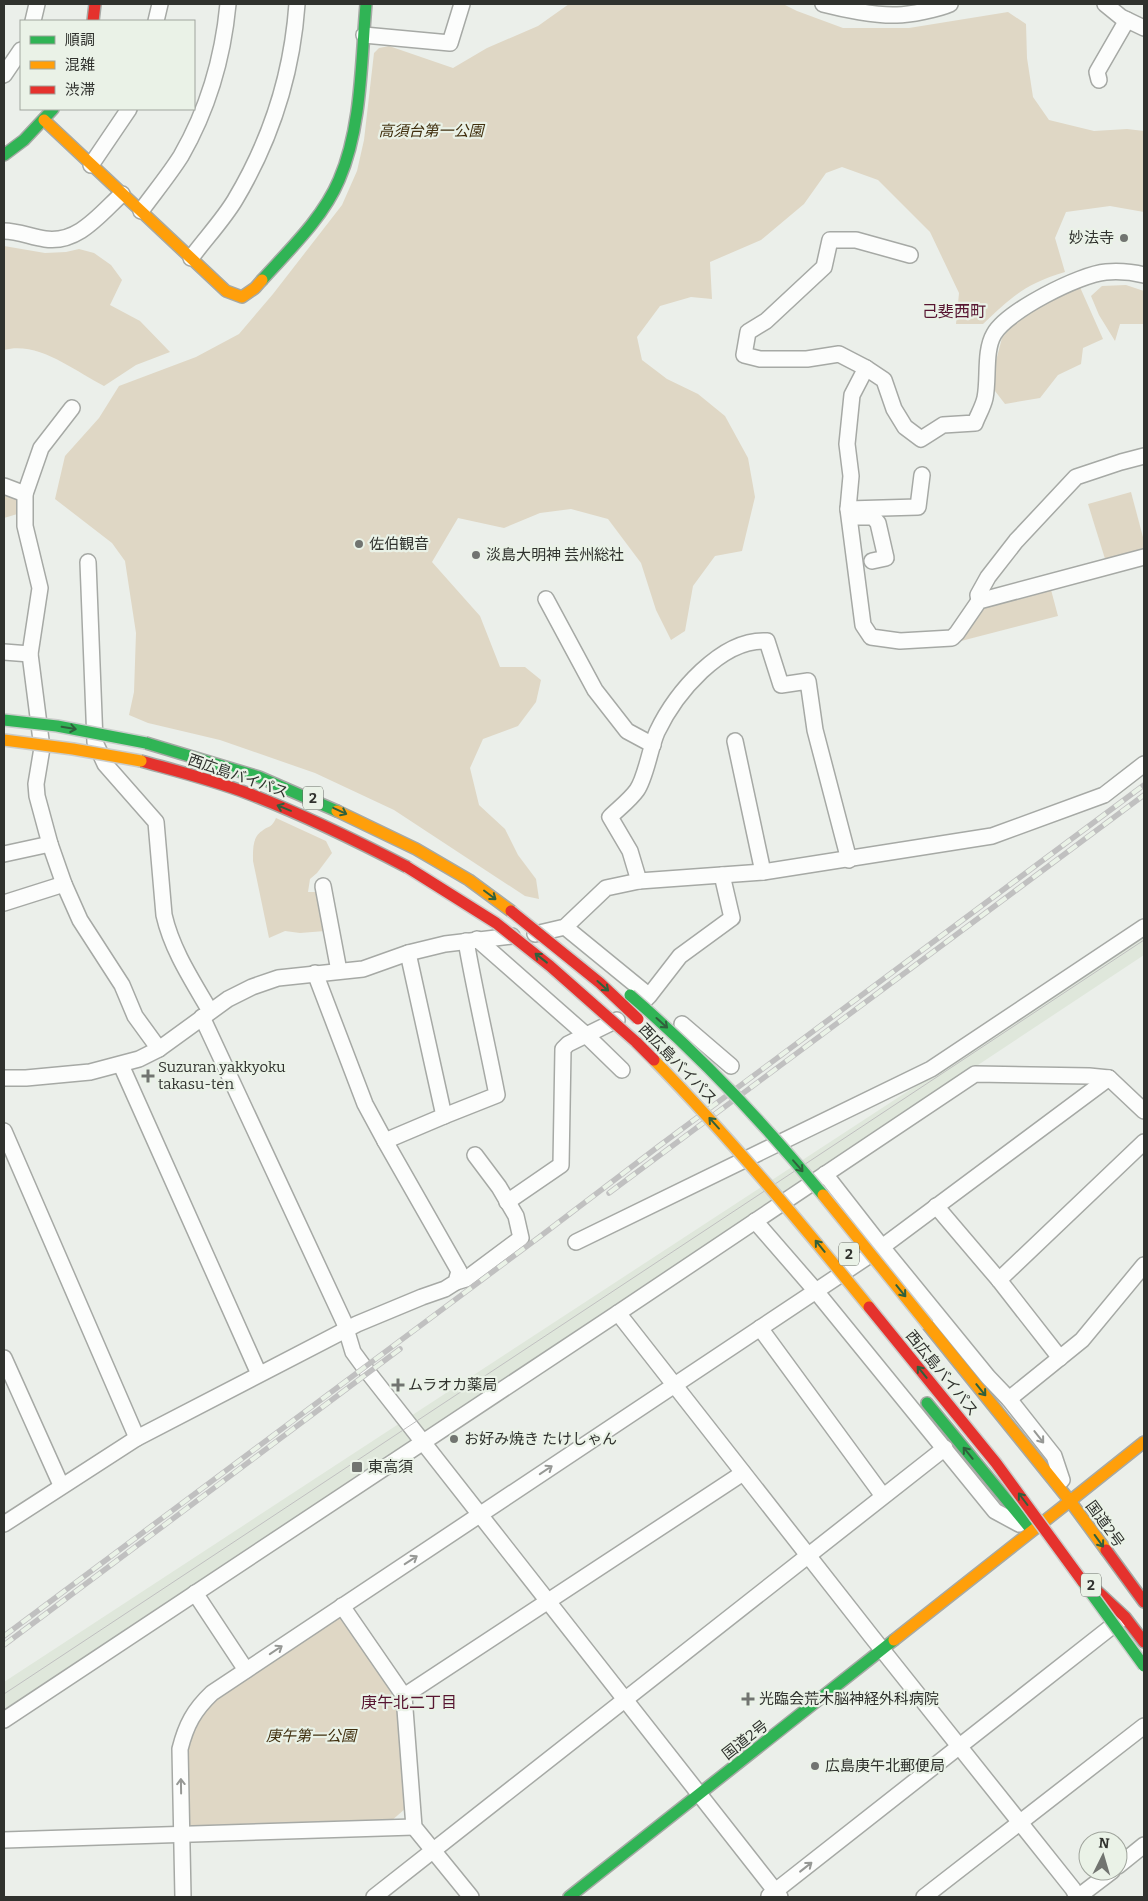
<svg xmlns="http://www.w3.org/2000/svg" width="1148" height="1901" font-family="Bitter,'Noto Sans JP',serif">
<style>
.built{fill:#dfe7db}
.green{fill:#dfd7c5}
.lines{fill:none;stroke-linecap:round;stroke-linejoin:round}
.street-casing{stroke:#a6a9a5;stroke-width:18}
.fast-casing{stroke:#a6a9a5;stroke-width:14}
.slow-casing{stroke:#a6a9a5;stroke-width:14}
.jam-casing{stroke:#a6a9a5;stroke-width:14}
.street{stroke:#fcfdfc;stroke-width:15}
.fast{stroke:#30b455;stroke-width:11}
.slow{stroke:#ff9f0a;stroke-width:11}
.jam{stroke:#e5322d;stroke-width:11}
.tram{stroke:#c0c0c0;stroke-width:1}
.rail-casing{stroke:#c0c0c0;stroke-width:5.5}
.rail{stroke:#eaf2e7;stroke-width:4;stroke-dasharray:11;stroke-linecap:butt}
.fast-bridge-casing{stroke:#caccca;stroke-width:14;stroke-linecap:butt}
.slow-bridge-casing{stroke:#caccca;stroke-width:14;stroke-linecap:butt}
.jam-bridge-casing{stroke:#caccca;stroke-width:14;stroke-linecap:butt}
.fast-bridge{stroke:#30b455;stroke-width:11}
.slow-bridge{stroke:#ff9f0a;stroke-width:11}
.jam-bridge{stroke:#e5322d;stroke-width:11}
.oneway{stroke:#30603c}
.oneway2{stroke:#969895}
.poi-dot{fill:#717470;stroke:#eaf2e7;stroke-width:2}
.labels{text-anchor:middle;stroke-width:4.5;stroke-linejoin:round;paint-order:stroke}
.shield{fill:#eaf2e7;stroke:#686c66;stroke-width:1}
.shield-label{font-size:14px;font-weight:bold;fill:#30322e}
.park-label{font-size:15px;font-style:italic;fill:#402f0e;stroke:#eaf2e7}
.poi-label{font-size:15px;fill:#30322e;stroke:#eaf2e7;text-anchor:start}
.street-label{font-size:15px;fill:#30322e;stroke:#eaf2e7}
.neighbourhood-label{font-size:16px;fill:#571531;stroke:#eaf2e7}
</style>
<rect width="100%" height="100%" fill="#ebefea"/>
<polygon class="built" points="1144,936 1144,955 4,1710 4,1682 928,1078"/>
<g class="green">
<path d="M569,4H783L797,11L843,28H909L1008,12L1026,24L1027,58L1033,97L1049,120L1094,131L1127,129L1144,131V212L1110,206L1066,212L1055,238L1065,272C1025,284 1013,296 983,324H956L959,293L930,232L878,180L842,167L826,173L804,204L761,240L710,262L712,299L691,297L660,306L637,337L642,360L667,379L698,394L725,416L748,458L755,497L742,551L715,556L693,586L685,631L671,640L656,610L641,563L608,519L571,509L540,513L504,528L458,518L432,562L480,616L500,667H525L541,680L536,702L518,726L483,739L470,768L479,805L505,829L518,855L536,879L539,899L525,896L394,810L315,773L220,740L148,723L129,715L134,692L136,633L125,561L112,543L55,499L65,456L99,418L119,386L196,357L239,334L273,294L342,205L357,171L364,140L374,53L379,48L389,46L453,68L487,48L538,26Z"/>
<path d="M4,246L45,253L66,252L79,249L94,253L111,265L122,280L110,305L140,321L170,352L136,365L104,386C74,371 39,341 4,350Z"/>
<polygon points="1079,285 1103,339 1083,348 1081,364 1058,375 1040,398 1005,404 995,391 992,376 1002,338 1026,309"/>
<polygon points="1126,285 1144,291 1144,324 1120,324 1115,341 1099,315 1091,296 1102,286"/>
<polygon points="4,488 24,495 24,512 4,518"/>
<polygon points="1131,492 1144,541 1144,552 1106,562 1088,504"/>
<polygon points="1050,586 1058,616 961,641 960,638 979,609"/>
<path d="M276,818L326,841L332,853L317,873L310,879L308,892H319L325,931L300,933L285,931L269,938L253,861C253,851 252,837 262,831C269,825 271,829 276,818Z"/>
<polygon points="336,1616 342,1618 397,1701 406,1808 390,1822 192,1826 187,1823 186,1753 189,1736 207,1704"/>
</g>
<g class="lines">
<defs>
<g id="street">
<path d="M823,4C842,9 877,16 897,15C909,15 939,9 950,4"/>
<polyline points="1105,4 1121,17 1144,28"/>
<polyline points="33,21 37,4"/>
<polyline points="156,21 160,4"/>
<polyline points="364,35 450,43 462,4"/>
<polyline points="4,75 21,50"/>
<polyline points="1099,80 1097,72 1127,20"/>
<polyline points="91,165 129,109"/>
<path d="M141,211C154,193 169,175 181,156C208,109 223,57 228,4"/>
<path d="M4,231C18,231 31,237 45,239C78,244 100,214 122,194"/>
<path d="M910,255L856,240H830L824,267L766,321L748,332L744,355L760,359H807L839,354L866,368L884,380L894,409L905,427L921,439L943,425L975,423C978,415 983,407 985,398C989,379 984,351 994,334C1007,311 1080,274 1106,272C1119,271 1132,272 1144,275"/>
<path d="M191,258C205,239 223,220 235,200C272,138 292,75 297,4"/>
<polyline points="866,368 852,395 847,444 851,476 848,509 863,625 871,637 900,641 952,638 957,633 979,601 1144,557"/>
<polyline points="72,408 41,448 25,494 25,526 40,588 30,654 42,748 36,784 37,796 50,844 64,884 80,920 122,985 135,1016 159,1049"/>
<polyline points="4,486 25,494"/>
<polyline points="848,509 918,507 922,475"/>
<polyline points="856,517 873,517 878,523 886,558 872,561"/>
<path d="M88,562L95,742L105,764L156,822L164,915C172,950 192,980 210,1011"/>
<polyline points="546,599 595,690 627,731 653,745"/>
<polyline points="979,601 978,595 988,577 1016,541 1076,477 1121,462 1144,456"/>
<polyline points="4,652 30,654"/>
<polyline points="735,741 763,872"/>
<polyline points="4,854 50,844"/>
<path d="M639,881L630,851L610,817C618,809 630,800 637,790C646,777 650,748 657,732C675,694 721,638 767,641L781,685L808,681L815,730L849,860"/>
<polyline points="323,886 339,971"/>
<polyline points="4,903 64,884"/>
<polyline points="565,927 647,994"/>
<polyline points="535,934 565,927 606,888 639,881 763,872 992,836 1104,795 1144,764"/>
<polyline points="477,939 586,1035 622,1070"/>
<polyline points="315,973 365,1104 385,1141"/>
<polyline points="637,1008 649,996 680,956 732,918 722,875"/>
<polyline points="202,1017 344,1322 353,1352 364,1367 780,1897"/>
<polyline points="682,1024 731,1066"/>
<polyline points="121,1065 259,1374"/>
<polyline points="4,1078 26,1078 90,1072 139,1059 159,1049 228,999 252,987 278,978 363,969 408,953 445,944 512,936"/>
<path d="M444,1116L497,1095C487,1043 475,993 466,941"/>
<polyline points="4,1131 137,1438"/>
<polyline points="825,1174 882,1247 988,1377 1009,1399 1054,1456 1062,1480"/>
<polyline points="507,1202 561,1165 563,1049 568,1044 617,1020"/>
<polyline points="936,1206 999,1280 1060,1358"/>
<polyline points="755,1221 815,1290 995,1511 1019,1524"/>
<polyline points="576,1242 931,1069 1144,927"/>
<polyline points="999,1280 1144,1142"/>
<polyline points="456,1282 466,1279 521,1238 516,1216 499,1187 475,1155"/>
<polyline points="618,1313 872,1637 1073,1889 1077,1897"/>
<polyline points="760,1328 883,1496"/>
<polyline points="4,1358 61,1485"/>
<polyline points="1009,1399 1082,1340 1144,1265"/>
<polyline points="4,1524 137,1438 357,1324 422,1297 445,1289 456,1282 459,1271 385,1141 444,1116 408,953"/>
<polyline points="195,1593 246,1670"/>
<polyline points="342,1606 404,1696 414,1827 471,1897"/>
<polyline points="404,1696 743,1473"/>
<polyline points="4,1720 618,1313 975,1074 1089,1076 1109,1078 1144,1111"/>
<polyline points="4,1840 414,1827"/>
<polyline points="1118,1866 1144,1845"/>
<polyline points="769,1896 1120,1620"/>
<path d="M183,1897L180,1749C186,1725 194,1710 212,1693L882,1247L1109,1078"/>
<polyline points="374,1897 945,1448"/>
<polyline points="924,1897 1144,1726"/>
<polyline points="1078,1897 1112,1871"/>
</g>
<g id="fast">
<polyline points="4,155 24,140 53,109"/>
<path d="M262,280C289,250 323,218 339,180C362,127 361,61 366,4"/>
<polyline points="146,743 259,777 337,811"/>
<polyline points="927,1403 1029,1527"/>
<polyline points="569,1897 894,1640"/>
</g>
<g id="slow">
<polyline points="44,120 226,291 242,297 255,288 262,280"/>
<polyline points="337,811 416,849 469,880 511,911"/>
<polyline points="928,1325 1070,1501 1106,1550"/>
<polyline points="1070,1501 1144,1442"/>
<polyline points="894,1640 1070,1501"/>
</g>
<g id="jam">
<polyline points="93,21 95,4"/>
<path d="M141,761C177,771 213,780 247,793C302,814 355,840 407,867"/>
<polyline points="1106,1550 1144,1602"/>
<polyline points="1096,1590 1125,1617 1144,1642"/>
</g>
</defs>
<use href="#street" class="street-casing"/>
<use href="#fast" class="fast-casing"/>
<use href="#slow" class="slow-casing"/>
<use href="#jam" class="jam-casing"/>
<use href="#street" class="street"/>
<use href="#fast" class="fast"/>
<use href="#slow" class="slow"/>
<use href="#jam" class="jam"/>
<polyline class="tram" points="4,1694 1144,940"/>
<defs>
<g id="rail">
<polyline points="609,1193 1144,795"/>
<polyline points="4,1636 542,1235 659,1146 1144,785"/>
<polyline points="4,1645 400,1349"/>
</g>
</defs>
<use href="#rail" class="rail-casing"/>
<use href="#rail" class="rail"/>
<defs>
<g id="fast-bridge">
<polyline points="4,720 57,726 146,743"/>
<path d="M630,995C702,1057 763,1122 823,1195"/>
<polyline points="1083,1582 1144,1666"/>
</g>
<g id="slow-bridge">
<polyline points="4,740 73,749 141,761"/>
<path d="M654,1060C730,1138 800,1222 869,1307"/>
<polyline points="823,1195 928,1325"/>
</g>
<g id="jam-bridge">
<polyline points="407,867 496,923 550,966 636,1042 654,1060"/>
<polyline points="511,911 600,983 638,1019"/>
<polyline points="869,1307 996,1463 1083,1582"/>
</g>
</defs>
<use href="#fast-bridge" class="fast-bridge-casing"/>
<use href="#slow-bridge" class="slow-bridge-casing"/>
<use href="#jam-bridge" class="jam-bridge-casing"/>
<use href="#fast-bridge" class="fast-bridge"/>
<use href="#slow-bridge" class="slow-bridge"/>
<use href="#jam-bridge" class="jam-bridge"/>
</g>
<defs><path id="oneway-shaft" d="M-6 0H5M1.5-3L5.5 0L1.5 3" fill="none" stroke-width="1.6" stroke-linecap="round" stroke-linejoin="round" transform="scale(1.25)"/></defs>
<g class="oneway">
<use href="#oneway-shaft" transform="translate(69 728) rotate(9)"/>
<use href="#oneway-shaft" transform="translate(284 808) rotate(-158)"/>
<use href="#oneway-shaft" transform="translate(340 811) rotate(25)"/>
<use href="#oneway-shaft" transform="translate(490 895) rotate(37)"/>
<use href="#oneway-shaft" transform="translate(541 958) rotate(-142)"/>
<use href="#oneway-shaft" transform="translate(603 986) rotate(42)"/>
<use href="#oneway-shaft" transform="translate(662 1023) rotate(42)"/>
<use href="#oneway-shaft" transform="translate(714 1123) rotate(-132)"/>
<use href="#oneway-shaft" transform="translate(798 1166) rotate(49)"/>
<use href="#oneway-shaft" transform="translate(820 1246) rotate(-129)"/>
<use href="#oneway-shaft" transform="translate(901 1291) rotate(51)"/>
<use href="#oneway-shaft" transform="translate(922 1372) rotate(-129)"/>
<use href="#oneway-shaft" transform="translate(981 1390) rotate(51)"/>
<use href="#oneway-shaft" transform="translate(968 1453) rotate(-129)"/>
<use href="#oneway-shaft" transform="translate(1023 1499) rotate(-127)"/>
<use href="#oneway-shaft" transform="translate(1099 1541) rotate(54)"/>
</g>
<g class="oneway2">
<use href="#oneway-shaft" transform="translate(1039 1437) rotate(52)"/>
<use href="#oneway-shaft" transform="translate(546 1470) rotate(-34)"/>
<use href="#oneway-shaft" transform="translate(411 1560) rotate(-33)"/>
<use href="#oneway-shaft" transform="translate(276 1650) rotate(-34)"/>
<use href="#oneway-shaft" transform="translate(181 1786) rotate(-91)"/>
<use href="#oneway-shaft" transform="translate(806 1867) rotate(-38)"/>
</g>
<g class="poi-dot">
<circle cx="1124" cy="238" r="5"/>
<circle cx="359" cy="544" r="5"/>
<circle cx="476" cy="555" r="5"/>
<path d="M145.5 1068.5h5v5h5v5h-5v5h-5v-5h-5v-5h5z"/>
<path d="M395.5 1377.5h5v5h5v5h-5v5h-5v-5h-5v-5h5z"/>
<circle cx="454" cy="1439" r="5"/>
<rect x="351" y="1461" width="12" height="12" rx="2.5"/>
<path d="M745.5 1691.5h5v5h5v5h-5v5h-5v-5h-5v-5h5z"/>
<circle cx="815" cy="1766" r="5"/>
</g>
<g class="labels">
<g class="shield">
<rect x="303" y="786.5" width="20" height="23" rx="4"/>
<rect x="839" y="1242.5" width="20" height="23" rx="4"/>
<rect x="1081" y="1573.5" width="20" height="23" rx="4"/>
</g>
<g class="shield-label">
<text x="313" y="803">2</text>
<text x="849" y="1259">2</text>
<text x="1091" y="1590">2</text>
</g>
<g class="park-label">
<text x="431" y="136">高須台第一公園</text>
<text x="311" y="1741">庚午第一公園</text>
</g>
<g class="poi-label">
<text x="1114" y="243" text-anchor="end">妙法寺</text>
<text x="369" y="549">佐伯観音</text>
<text x="486" y="560">淡島大明神 芸州総社</text>
<text x="158" y="1072">Suzuran yakkyoku<tspan x="158" dy="17">takasu-ten</tspan></text>
<text x="408" y="1390">ムラオカ薬局</text>
<text x="464" y="1444">お好み焼き たけしゃん</text>
<text x="368" y="1472">東高須</text>
<text x="759" y="1704">光臨会荒木脳神経外科病院</text>
<text x="825" y="1771">広島庚午北郵便局</text>
</g>
<g class="street-label">
<text transform="translate(238 776) rotate(19)" y="5">西広島バイパス</text>
<text transform="translate(678 1064) rotate(46)" y="5">西広島バイパス</text>
<text transform="translate(942 1373) rotate(51)" y="5">西広島バイパス</text>
<text transform="translate(1105 1524) rotate(54)" y="5">国道2号</text>
<text transform="translate(745 1740) rotate(-38)" y="5">国道2号</text>
</g>
<g class="neighbourhood-label">
<text x="954" y="317">己斐西町</text>
<text x="409" y="1708">庚午北二丁目</text>
</g>
</g>
<rect width="1148" height="1901" fill="none" stroke="#30322e" stroke-width="10"/>
<rect x="20" y="20" width="175" height="90" fill="#eaf2e7" stroke="#a0a59d"/>
<rect x="30" y="36" width="25" height="8" fill="#30b455" stroke="#a0a59d"/>
<text x="65" y="45" font-size="15" fill="#30322e">順調</text>
<rect x="30" y="61" width="25" height="8" fill="#ff9f0a" stroke="#a0a59d"/>
<text x="65" y="70" font-size="15" fill="#30322e">混雑</text>
<rect x="30" y="86" width="25" height="8" fill="#e5322d" stroke="#a0a59d"/>
<text x="65" y="95" font-size="15" fill="#30322e">渋滞</text>
<g transform="translate(1103 1856) rotate(5)"><circle r="24" fill="#eaf2e7" stroke="#a0a59d"/>
<path d="M0-4L9 19L0 12L-9 19Z" fill="#717470"/>
<text y="-8" font-size="14" font-weight="bold" text-anchor="middle" fill="#30322e">N</text>
</g>
</svg>
